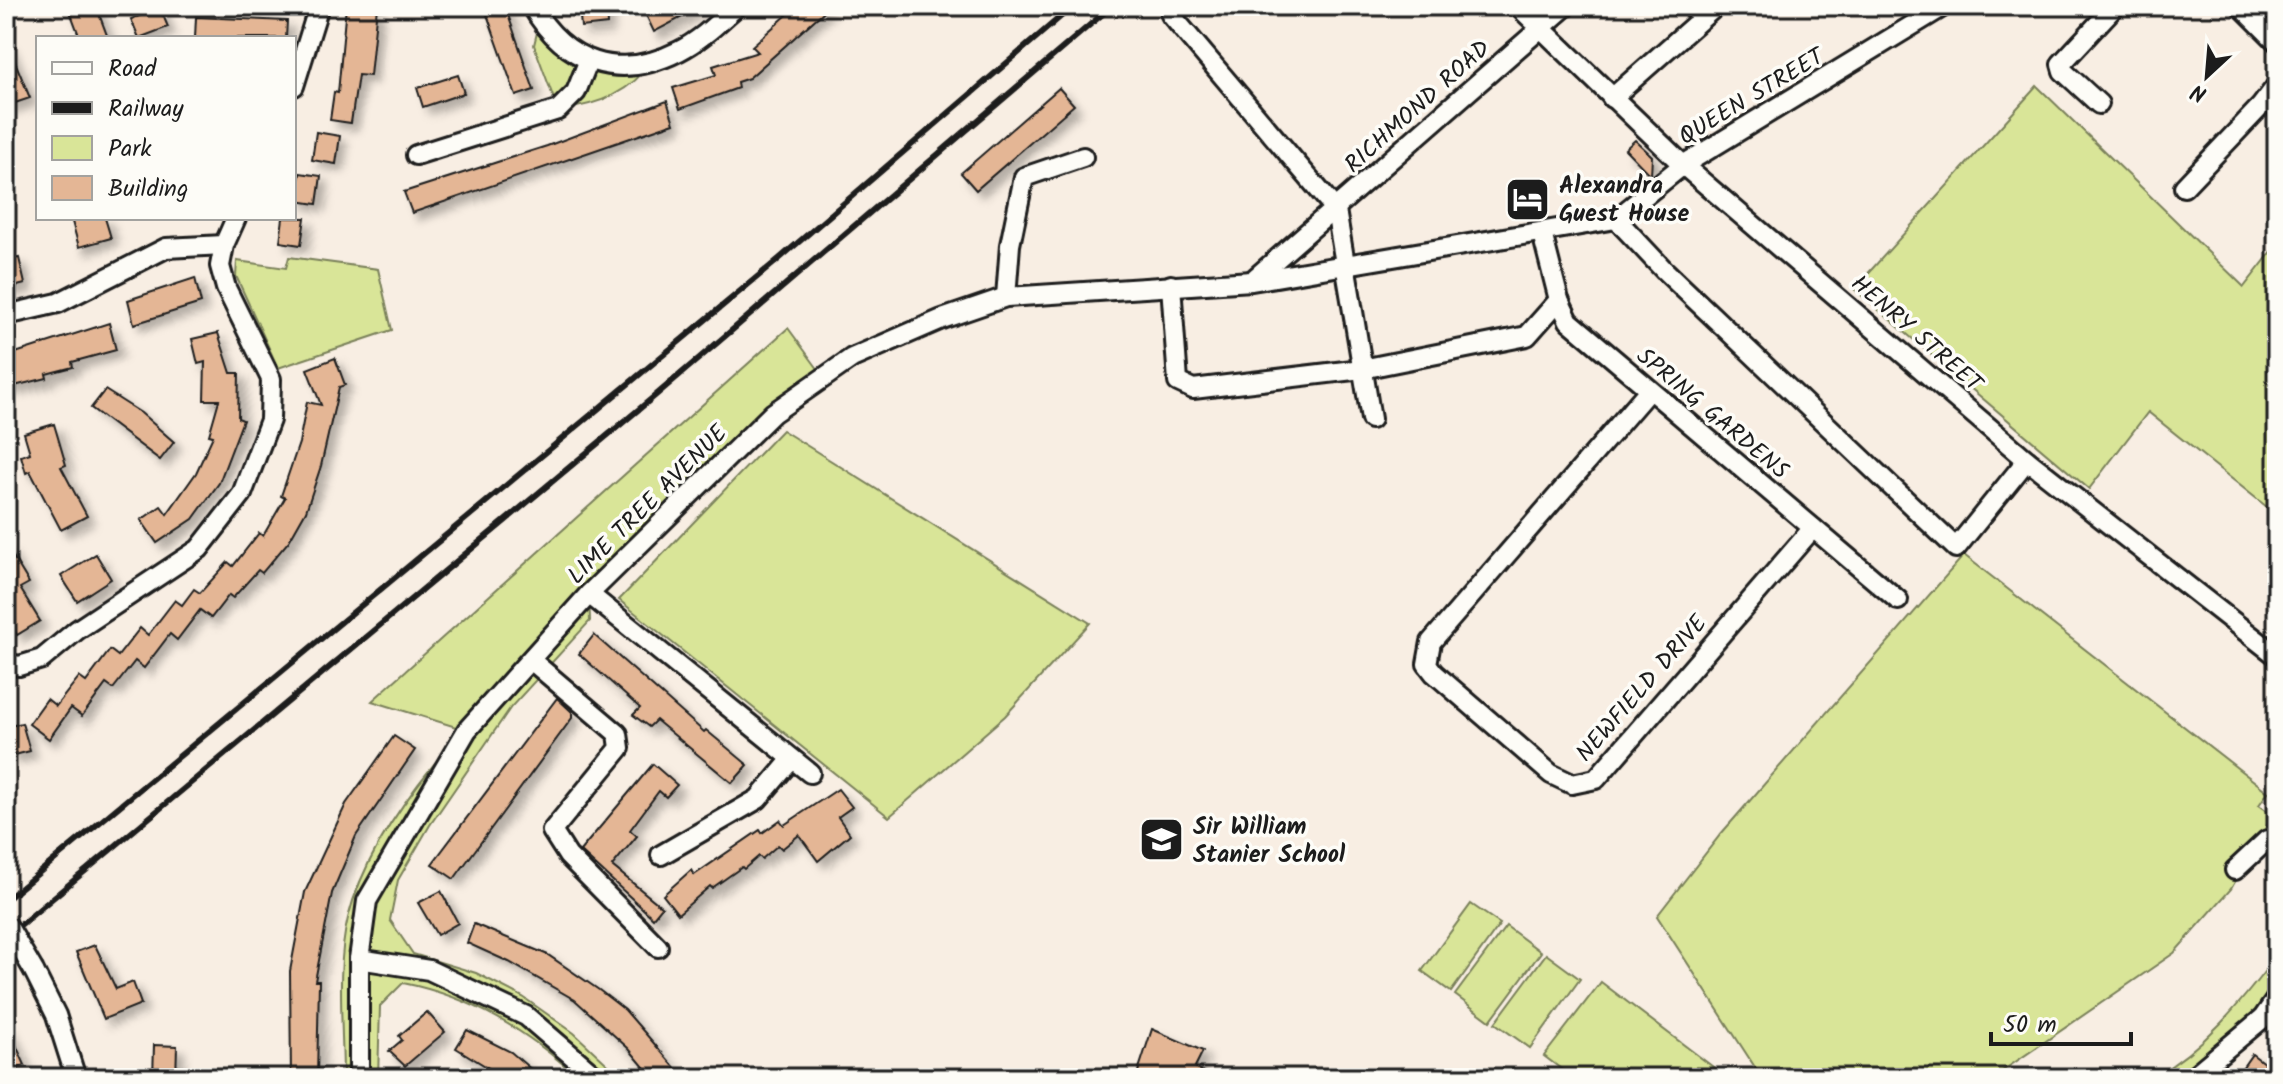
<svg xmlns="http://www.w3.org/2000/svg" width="2283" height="1084" font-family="Kalam,sans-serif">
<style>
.green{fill:#d9e598;stroke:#7a805a;stroke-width:2}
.building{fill:#e4b695;stroke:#1c1c1c;stroke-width:2;filter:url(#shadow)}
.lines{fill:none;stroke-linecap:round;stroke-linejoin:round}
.minor-casing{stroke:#1c1c1c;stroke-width:24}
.minor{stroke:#fdfcf7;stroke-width:18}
.rail{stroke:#1c1c1c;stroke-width:6}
.minor-bridge-casing{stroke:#1c1c1c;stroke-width:24;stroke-linecap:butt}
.minor-bridge{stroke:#fdfcf7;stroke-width:18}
.labels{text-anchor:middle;stroke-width:7;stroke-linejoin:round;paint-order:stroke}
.street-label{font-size:24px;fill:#1c1c1c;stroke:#fdfcf7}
.poi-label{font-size:24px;font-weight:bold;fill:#1c1c1c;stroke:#fdfcf7;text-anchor:start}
</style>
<defs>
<filter id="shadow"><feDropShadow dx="7" dy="7" stdDeviation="4" flood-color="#0004"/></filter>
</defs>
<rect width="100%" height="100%" fill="#f8eee3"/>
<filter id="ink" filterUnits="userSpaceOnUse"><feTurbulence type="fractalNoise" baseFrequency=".0125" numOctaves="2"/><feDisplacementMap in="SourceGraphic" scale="16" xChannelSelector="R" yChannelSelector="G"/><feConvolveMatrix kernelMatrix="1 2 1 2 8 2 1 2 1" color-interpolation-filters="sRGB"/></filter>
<g filter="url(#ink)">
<g class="green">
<path d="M540,20L588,62H651C630,94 595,106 558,110L534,45Z"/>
<polygon points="2037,86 2244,287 2277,245 2277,515 2148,412 2089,489 1854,289"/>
<polygon points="289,257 378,269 392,330 278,368 236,276 237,261 286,268"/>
<path d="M788,328L824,377L589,594L590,621L511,707L430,825L398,880L390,920L413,954L476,973L523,997L574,1033L622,1078H579C527,1031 473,997 403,983L380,1006L378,1078H343C343,1029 336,965 348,918C362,862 399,807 435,763L444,766L466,730L372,701Z"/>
<polygon points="782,430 1090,623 1005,716 889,817 619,600"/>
<polygon points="1964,555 2268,792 2259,805 2273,815 2231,889 2174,953 1992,1078 1762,1078 1657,916 1720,835"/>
<polygon points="1471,904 1500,924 1451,992 1422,971"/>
<polygon points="1506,926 1541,952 1490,1021 1455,995"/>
<polygon points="1546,954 1580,979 1530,1048 1495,1023"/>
<path d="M2277,955V998L2191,1078H2152C2205,1048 2241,1003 2277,955Z"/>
<polygon points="1601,982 1721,1073 1718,1078 1573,1078 1544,1056"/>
</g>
<g class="building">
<polygon points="68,6 96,6 108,38 80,38"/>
<polygon points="346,6 377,6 370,76 358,75 351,123 330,120 334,92 338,93"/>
<polygon points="484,6 505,6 534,90 516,96"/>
<polygon points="579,6 606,6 607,24 581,27"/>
<polygon points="653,6 703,6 654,32 644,11"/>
<polygon points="797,6 830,6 749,78 737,82 738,88 680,109 673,88 716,75 713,66 758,52 752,46"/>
<polygon points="160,8 168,27 139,38 131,19"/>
<polygon points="196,17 287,21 286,38 195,38"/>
<polygon points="6,40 30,98 6,106"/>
<polygon points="458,75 464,93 423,107 417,88"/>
<polygon points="1059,88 1074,105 976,190 961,173"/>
<polygon points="667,101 674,123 412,213 404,192 547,146"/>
<polygon points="316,132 340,136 336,164 312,160"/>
<polygon points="1635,140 1652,156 1651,176 1625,149"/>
<polygon points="300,173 321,176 317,204 296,201"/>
<polygon points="71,218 105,218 111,238 79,247"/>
<polygon points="283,218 305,218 301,245 280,242"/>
<polygon points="19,258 25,284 6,289 6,260"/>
<polygon points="195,278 201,303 134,324 128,300"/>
<polygon points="109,323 116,350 72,362 73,367 46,374 47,378 6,388 6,356"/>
<polygon points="218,333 231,373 239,373 238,418 243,420 219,483 193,519 157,543 141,520 161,506 167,514 196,473 213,436 209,435 219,400 204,400 205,362 198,364 192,339"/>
<polygon points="335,358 345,385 339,387 321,466 306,511 289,541 262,573 258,570 233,598 229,595 211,618 200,610 177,640 170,634 144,668 135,661 113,689 106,684 82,716 71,708 49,739 29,724 47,699 56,706 79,677 86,682 110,650 118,656 140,628 148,635 175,600 182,605 194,589 200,593 228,562 233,566 259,533 263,536 285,498 281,496 299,443 307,402 321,405 307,369"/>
<polygon points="105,390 141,413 174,442 160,460 91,408"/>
<polygon points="54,424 66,465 61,467 87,516 61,530 30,471 26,473 21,456 30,453 24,433"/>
<polygon points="6,545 29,583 20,588 40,621 17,635 6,616"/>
<polygon points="96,554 111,579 77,601 61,576"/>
<polygon points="594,635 704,732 706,730 748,765 732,783 656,720 649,727 633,715 640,708 579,654"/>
<polygon points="557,698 572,712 572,718 454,879 432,864"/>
<polygon points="22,723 30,751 11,756 6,727"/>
<polygon points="394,736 415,750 356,836 332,893 315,981 319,981 317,1078 291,1078 290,971 305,892 346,804"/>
<polygon points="653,764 677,785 666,797 659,791 630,830 637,836 612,866 662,907 653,918 580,851"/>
<polygon points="838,789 852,807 838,817 850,834 818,861 799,835 782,849 778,845 762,859 759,856 744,869 742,867 712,888 710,886 678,914 663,895 691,870 694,875 760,830 762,833 780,820 784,825"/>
<polygon points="441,891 458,923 437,935 418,903"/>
<polygon points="474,924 548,955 599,990 625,1010 684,1078 653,1078 629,1049 575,1000 509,962 467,943"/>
<polygon points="95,945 116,989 133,982 141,1004 104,1019 76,952"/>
<polygon points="427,1012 445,1032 405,1066 389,1051 402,1040 399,1036"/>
<polygon points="6,1023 25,1065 6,1074"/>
<polygon points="1152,1029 1203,1051 1195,1067 1213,1078 1136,1078"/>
<polygon points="467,1030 511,1052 541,1078 505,1078 456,1048"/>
<polygon points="154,1045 177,1046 176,1078 153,1078"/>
<polygon points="2252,1054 2277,1073 2277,1078 2249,1078 2240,1071"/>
</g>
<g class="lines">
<defs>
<g id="minor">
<path d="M532,6C565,63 618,82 679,51C701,40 719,22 737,6"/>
<polyline points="1518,6 1683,165 2027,460 2277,656"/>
<polyline points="2241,6 2277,42"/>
<polyline points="1171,15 1336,210"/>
<polyline points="294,86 319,6"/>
<polyline points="1612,98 1716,6"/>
<polyline points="2099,104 2063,71 2061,64 2115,6"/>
<polyline points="416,155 558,110 576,92 588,62"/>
<polyline points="2184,187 2261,106 2277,85"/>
<polyline points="1336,210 1371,419"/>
<polyline points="1616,219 1664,270 1956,548 2027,460"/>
<polyline points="1542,233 1559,300 1569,321 1898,600"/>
<polyline points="1254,279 1566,6"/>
<polyline points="1171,285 1178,382 1193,389 1362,369 1527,336 1559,300"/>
<polyline points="1006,297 1010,245 1024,177 1083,157"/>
<polyline points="6,315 58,303 166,248 224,245"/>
<polyline points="1648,391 1431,642 1427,664 1434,673 1551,774 1572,784 1596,779 1813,528"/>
<polyline points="589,594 810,773"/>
<polyline points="532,661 618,734 620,748 552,831 568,856 658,947"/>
<polyline points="6,663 19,666 42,659 77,630 199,549 242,494 270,420 271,379 226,288 220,266 224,245 236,218"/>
<polyline points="661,855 758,799 792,759"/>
<polyline points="2235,870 2267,840 2277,848"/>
<polyline points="359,959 429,970 526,1016 598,1078"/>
<polyline points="34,971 56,1015 76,1078"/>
<polyline points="359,1078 359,959 367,901 467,730 589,594 773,413 852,358 942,319 1006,297 1252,281 1616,219 1683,165 1944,6"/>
<polyline points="2191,1078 2263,1018 2277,998"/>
</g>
</defs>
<use href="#minor" class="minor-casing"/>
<use href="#minor" class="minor"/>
<g class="rail">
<polyline points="6,900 779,259 1073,6"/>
<polyline points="6,937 656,395 1112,6"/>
</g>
<defs>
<polyline id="minor-bridge" points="6,923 34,971"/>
</defs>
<use href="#minor-bridge" class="minor-bridge-casing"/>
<use href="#minor-bridge" class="minor-bridge"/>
</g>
</g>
<defs>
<symbol id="hotel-square" viewBox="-11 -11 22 22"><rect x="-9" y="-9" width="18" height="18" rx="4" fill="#1c1c1c" stroke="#fdfcf7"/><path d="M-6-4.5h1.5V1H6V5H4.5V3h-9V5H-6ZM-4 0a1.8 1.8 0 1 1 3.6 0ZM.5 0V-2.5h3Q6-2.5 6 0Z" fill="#fff"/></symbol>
<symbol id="school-square" viewBox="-11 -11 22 22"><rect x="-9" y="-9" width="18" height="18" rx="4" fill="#1c1c1c" stroke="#fdfcf7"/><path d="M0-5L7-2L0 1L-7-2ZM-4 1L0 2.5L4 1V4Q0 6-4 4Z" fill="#fff"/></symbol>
</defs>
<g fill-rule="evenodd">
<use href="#hotel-square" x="1502" y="174" width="51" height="51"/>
<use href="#school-square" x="1136" y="814" width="51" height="51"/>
</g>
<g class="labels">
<g class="street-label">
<text transform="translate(1751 96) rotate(-31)" y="8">QUEEN STREET</text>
<text transform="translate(1417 106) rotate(-42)" y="8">RICHMOND ROAD</text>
<text transform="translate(1917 333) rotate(41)" y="8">HENRY STREET</text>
<text transform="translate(1713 413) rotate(40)" y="8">SPRING GARDENS</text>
<text transform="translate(647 504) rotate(-45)" y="8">LIME TREE AVENUE</text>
<text transform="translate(1641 688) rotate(-49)" y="8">NEWFIELD DRIVE</text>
</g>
<g class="poi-label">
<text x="1559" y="193">Alexandra<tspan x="1559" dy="28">Guest House</tspan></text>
<text x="1193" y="834">Sir William<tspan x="1193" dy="28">Stanier School</tspan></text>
</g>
</g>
<rect width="2283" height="1084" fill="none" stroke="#fdfcf7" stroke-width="32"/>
<rect x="16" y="16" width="2251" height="1052" fill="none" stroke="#1c1c1c" stroke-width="3" filter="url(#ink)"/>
<rect x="36" y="36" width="260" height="184" fill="#fdfcf7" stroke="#a3a29f" stroke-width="2"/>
<rect x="52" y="62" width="40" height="12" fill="#fdfcf7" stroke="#a3a29f" stroke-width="2"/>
<text x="108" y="76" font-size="24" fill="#1c1c1c">Road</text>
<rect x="52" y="102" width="40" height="12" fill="#1c1c1c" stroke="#a3a29f" stroke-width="2"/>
<text x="108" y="116" font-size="24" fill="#1c1c1c">Railway</text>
<rect x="52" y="136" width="40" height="24" fill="#d9e598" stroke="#a3a29f" stroke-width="2"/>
<text x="108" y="156" font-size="24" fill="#1c1c1c">Park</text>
<rect x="52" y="176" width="40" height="24" fill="#e4b695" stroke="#a3a29f" stroke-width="2"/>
<text x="108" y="196" font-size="24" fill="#1c1c1c">Building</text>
<g transform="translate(2207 76) rotate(206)" stroke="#fdfcf7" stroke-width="6" paint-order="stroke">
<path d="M0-6L14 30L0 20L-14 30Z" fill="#1c1c1c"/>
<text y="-12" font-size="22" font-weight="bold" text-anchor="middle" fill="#1c1c1c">N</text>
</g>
<path d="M1991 1032v12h140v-12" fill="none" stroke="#1c1c1c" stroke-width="4"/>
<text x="2003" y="1032" font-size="24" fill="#1c1c1c" stroke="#fdfcf7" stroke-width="6" paint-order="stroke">50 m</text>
</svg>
